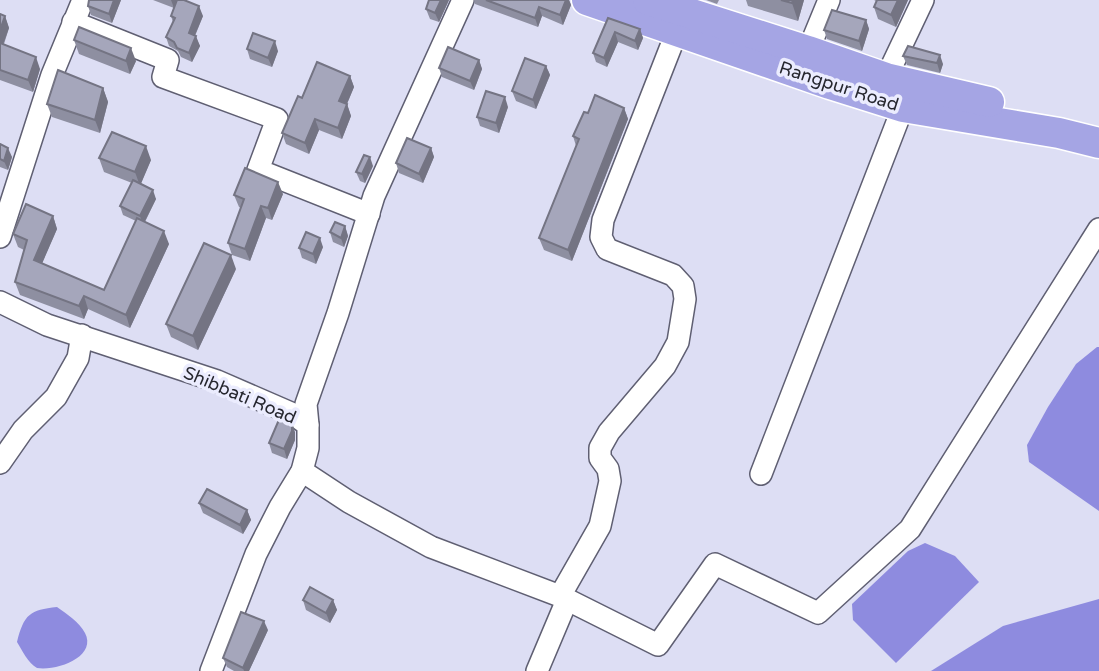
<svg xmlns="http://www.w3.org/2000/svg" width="1099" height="671" font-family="'Varela Round',sans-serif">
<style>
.water{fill:#8e8bdf}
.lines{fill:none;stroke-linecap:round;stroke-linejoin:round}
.minor-casing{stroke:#5f5f72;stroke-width:24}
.highway-casing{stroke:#fff;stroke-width:33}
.minor{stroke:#fff;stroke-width:21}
.highway{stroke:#a5a5e4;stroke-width:30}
.wall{fill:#8e8fa1}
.shaded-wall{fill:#747483}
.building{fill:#a5a6bb;stroke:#747483;stroke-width:2}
.labels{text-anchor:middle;stroke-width:7;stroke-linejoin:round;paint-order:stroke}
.street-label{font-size:18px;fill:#26272f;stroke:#ebecfe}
</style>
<rect width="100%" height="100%" fill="#dddef4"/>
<g class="water">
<polygon points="1097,347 1099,347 1099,511 1029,462 1027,445 1048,407 1076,364"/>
<polygon points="925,543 955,556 979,582 896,663 853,620 852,604 908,551"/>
<polygon points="1099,599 1099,671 931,671 1003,626"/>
<path d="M57,607C67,614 79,622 85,633C97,656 59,671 37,668C28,663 22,650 17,642C24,614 30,610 57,607Z"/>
</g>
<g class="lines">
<defs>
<g id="minor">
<polyline points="73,22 168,60 163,77 277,119 258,170 369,214"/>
<polyline points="808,51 829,0"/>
<polyline points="886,78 923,0"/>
<polyline points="0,237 52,75 83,0"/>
<polyline points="0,302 47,325 217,381 293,414 308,425 308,448 302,471 280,507 256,554 211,671"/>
<polyline points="308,425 306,404 338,313 374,196 463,0"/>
<polyline points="0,463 23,430 56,397 78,358 82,335"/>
<polyline points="302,471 349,502 431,547 560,596 658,645 715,564 818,613 910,529 1099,229"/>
<polyline points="761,474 903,107"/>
<polyline points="560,596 600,526 610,481 608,469 600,458 600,448 609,432 665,366 678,342 685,299 683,286 673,275 607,249 601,237 603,220 677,31"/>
<polyline points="537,671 567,600"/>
</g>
<g id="highway">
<polyline points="587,0 830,84 903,107 1059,133 1099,143"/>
<polyline points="648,0 808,51 886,78 989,102"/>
</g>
</defs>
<use href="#minor" class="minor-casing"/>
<use href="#highway" class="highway-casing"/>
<use href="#minor" class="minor"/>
<use href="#highway" class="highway"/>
</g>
<g class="wall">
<polygon points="121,0 112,23 91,15 88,6"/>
<polygon points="153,0 177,0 174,8"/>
<polygon points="449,0 439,22 430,19 426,9"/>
<polygon points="474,0 569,0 571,5 563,25 542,16 538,27 475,4"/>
<polygon points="706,0 719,0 717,4"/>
<polygon points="746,0 804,0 798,21 748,6"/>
<polygon points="874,0 908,0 896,27 878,19 874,7 876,1"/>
<polygon points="0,14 5,16 9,28 4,44 40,69 33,92 0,80"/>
<polygon points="171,16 203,16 195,36 200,46 192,62 181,57 178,51 169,46 166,37 173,22"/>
<polygon points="608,18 640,29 643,38 638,50 618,42 607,67 596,62 593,53"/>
<polygon points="866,20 869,29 862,51 827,39 824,30"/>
<polygon points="74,40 136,61 130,74 79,54"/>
<polygon points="247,49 278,51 272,67 250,59"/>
<polygon points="903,56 943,64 940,73 907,65"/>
<polygon points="479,60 482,69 474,90 442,77 439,68"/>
<polygon points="546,66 550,75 536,109 516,101 512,91"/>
<polygon points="350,76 354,87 347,104 351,116 342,139 319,130 309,154 286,144 282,133 302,98"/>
<polygon points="103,88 108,102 100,133 52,117 47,104"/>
<polygon points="508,107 499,133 480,126 477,117"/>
<polygon points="624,108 628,119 572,261 544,250 539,238 576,146 573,136 588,113"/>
<polygon points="0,144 12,157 8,170 0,167"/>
<polygon points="431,148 434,157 423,183 399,173 396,163"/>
<polygon points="99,158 151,160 141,183 156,199 145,222 169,244 130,328 88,309 84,319 20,295 15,282 24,250 18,247 13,234 53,216 57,229 42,263 104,290 136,221 123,215 120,206 132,183 104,172"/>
<polygon points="373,166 365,183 360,181 356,172"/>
<polygon points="283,194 272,220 266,218 250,261 232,255 228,243 241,208 239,207 234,195"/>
<polygon points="345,226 348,236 344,247 333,242 330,232"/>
<polygon points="323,247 316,264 302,258 299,248"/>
<polygon points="236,269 198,350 171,337 166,324"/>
<polygon points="295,432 295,440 287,459 272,453 269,443"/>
<polygon points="199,503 247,510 251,520 243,534 203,513"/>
<polygon points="303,600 333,600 337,610 330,623 306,610"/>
<polygon points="268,630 249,671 234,671 227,667 223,658"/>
</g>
<g class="shaded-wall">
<polygon points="114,0 121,0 112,23 109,14"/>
<polygon points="171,0 177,0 174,8"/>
<polygon points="441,0 449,0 439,22 435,13"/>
<polygon points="566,0 569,0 571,5 563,25 560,15"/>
<polygon points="793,0 804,0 798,21 792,3"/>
<polygon points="898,0 908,0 896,27 891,15"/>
<polygon points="199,6 203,16 192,42 189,33"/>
<polygon points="539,7 542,16 538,27 535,18"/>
<polygon points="5,16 9,28 0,53 0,30"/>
<polygon points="866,20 869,29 862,51 859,41"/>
<polygon points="640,29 643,38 638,50 635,41"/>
<polygon points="615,32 618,42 607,67 604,58"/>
<polygon points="196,36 200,46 192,62 189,53"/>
<polygon points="275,41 278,51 272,67 268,58"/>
<polygon points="131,48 136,61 130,74 126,61"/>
<polygon points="940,55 943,64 940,73 937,63"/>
<polygon points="36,57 40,69 33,92 28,80"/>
<polygon points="479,60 482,69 474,90 470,81"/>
<polygon points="546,66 550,75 536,109 533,100"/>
<polygon points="350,76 354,87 343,113 339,101"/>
<polygon points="103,88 108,102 100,133 95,120"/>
<polygon points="505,97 508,107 499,133 496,123"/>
<polygon points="347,104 351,116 342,139 338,128"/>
<polygon points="624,108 628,119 572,261 568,250"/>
<polygon points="315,119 319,130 309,154 305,143"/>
<polygon points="146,146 151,160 140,186 135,172"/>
<polygon points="8,148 12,157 8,170 4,161"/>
<polygon points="431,148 434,157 423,183 419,174"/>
<polygon points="370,157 373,166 365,183 362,174"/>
<polygon points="278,182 283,194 272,220 268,208"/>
<polygon points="153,190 156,199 143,225 140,216"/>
<polygon points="261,206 266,218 250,261 245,249"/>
<polygon points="53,216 57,229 38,273 34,260"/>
<polygon points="345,226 348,236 344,247 341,238"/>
<polygon points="164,231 169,244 130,328 126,315"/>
<polygon points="320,238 323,247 316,264 313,254"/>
<polygon points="231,255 236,269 198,350 193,336"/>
<polygon points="84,296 88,309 84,319 79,306"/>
<polygon points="292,422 295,432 295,440 287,459 284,449"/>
<polygon points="247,510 251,520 243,534 240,525"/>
<polygon points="333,600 337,610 330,623 326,613"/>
<polygon points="264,621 268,630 249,671 244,671 243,668"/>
</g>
<g class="building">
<polygon points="89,0 114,0 109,14 88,6"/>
<polygon points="177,0 184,0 199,6 189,33 196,36 189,53 177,48 174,42 166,37 175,18 171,16"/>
<polygon points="429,0 441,0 435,13 426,9"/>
<polygon points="486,0 566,0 560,15 539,7 535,18"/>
<polygon points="781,0 793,0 792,3"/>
<polygon points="877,0 898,0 891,15 874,7"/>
<polygon points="832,10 866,20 859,41 824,30"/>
<polygon points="0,14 5,16 0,30"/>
<polygon points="608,18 640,29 635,41 615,32 604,58 593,53"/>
<polygon points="79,27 131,48 126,61 74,40"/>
<polygon points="253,33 275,41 268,58 247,49"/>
<polygon points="0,43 36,57 28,80 0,70"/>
<polygon points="908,46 940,55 937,63 903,56"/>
<polygon points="448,47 479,60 470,81 439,68"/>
<polygon points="525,58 546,66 533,100 512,91"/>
<polygon points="317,62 350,76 339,101 347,104 338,128 315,119 305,143 282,133 298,96 302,98"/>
<polygon points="58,70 103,88 95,120 47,104"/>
<polygon points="486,91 505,97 496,123 477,117"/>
<polygon points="595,95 624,108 568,250 539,238 579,139 573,136 584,112 588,113"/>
<polygon points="112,132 146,146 135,172 99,158"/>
<polygon points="407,138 431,148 419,174 396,163"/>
<polygon points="0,144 8,148 4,161 0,159"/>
<polygon points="364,155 370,157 362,174 356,172"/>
<polygon points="245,168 278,182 268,208 261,206 245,249 228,243 244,199 234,195"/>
<polygon points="133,180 153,190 140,216 120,206"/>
<polygon points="26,204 53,216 34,260 104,290 137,218 164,231 126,315 84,296 79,306 15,282 27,240 13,234"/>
<polygon points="335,222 345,226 341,238 330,232"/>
<polygon points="306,232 320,238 313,254 299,248"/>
<polygon points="204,243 231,255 193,336 166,324"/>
<polygon points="281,415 292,422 292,431 284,449 269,443"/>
<polygon points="207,489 247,510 240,525 199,503"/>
<polygon points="310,587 333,600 326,613 303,600"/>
<polygon points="241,612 264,621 243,668 223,658"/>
</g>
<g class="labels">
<g class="street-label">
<text transform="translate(839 86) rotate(18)" y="6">Rangpur Road</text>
<text transform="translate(240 395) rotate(23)" y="6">Shibbati Road</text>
</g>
</g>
</svg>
